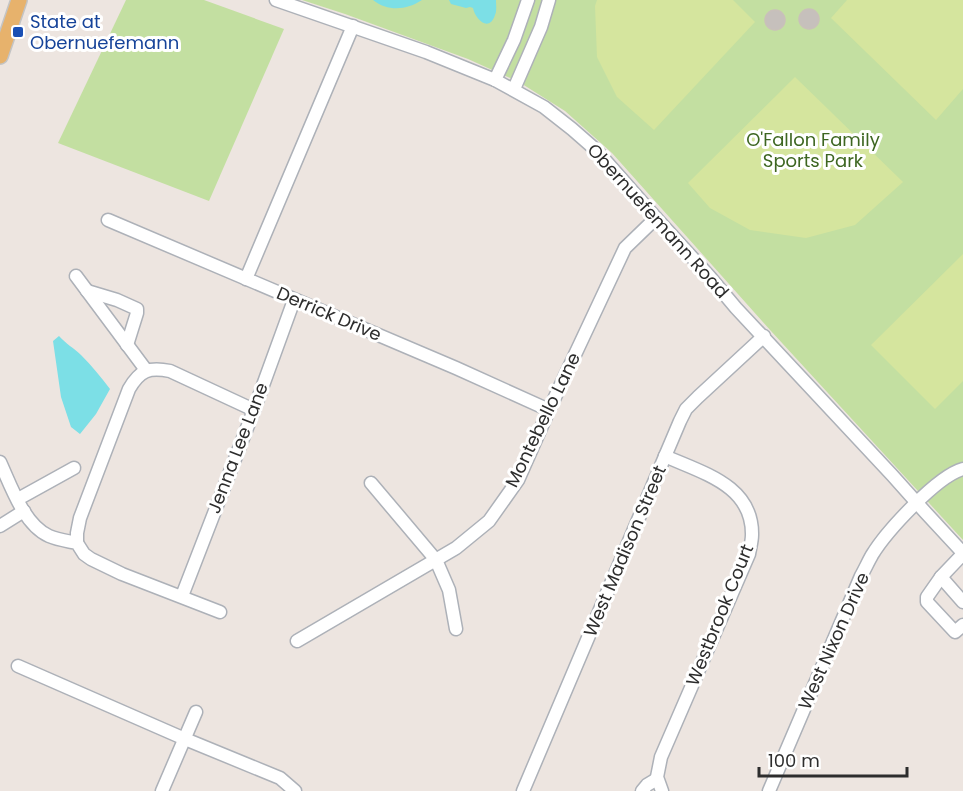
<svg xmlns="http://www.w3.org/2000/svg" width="963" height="791" font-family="Poppins,sans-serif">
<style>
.green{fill:#c3dfa1}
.pitch{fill:#d5e59e}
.water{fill:#7cdfe6}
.building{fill:#c6c0bc;stroke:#c9c0ba;stroke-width:1.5}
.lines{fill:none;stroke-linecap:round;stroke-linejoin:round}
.minor-casing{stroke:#adb1b8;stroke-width:15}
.major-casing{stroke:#c4c4c4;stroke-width:18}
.minor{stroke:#fff;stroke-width:12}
.major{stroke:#e7b26c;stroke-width:15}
.transit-dot{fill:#1a4fb4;stroke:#fff;stroke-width:2}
.labels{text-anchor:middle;stroke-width:6;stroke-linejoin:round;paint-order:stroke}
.transit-label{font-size:18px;fill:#164399;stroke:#fff;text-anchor:start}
.park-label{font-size:18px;fill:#3d6621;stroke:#fff}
.street-label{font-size:18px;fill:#2d2d2d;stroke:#fff}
</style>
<rect width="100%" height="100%" fill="#ede5e0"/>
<g class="green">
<polygon points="126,0 204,0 284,29 209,201 58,143"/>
<polygon points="302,0 963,0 963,540 771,331 612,153 565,111 519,82 468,59 345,14"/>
</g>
<g class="pitch">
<polygon points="597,0 733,0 755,22 654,130 617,97 597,57 595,6"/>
<polygon points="847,0 963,0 963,89 936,120 831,18"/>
<polygon points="795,77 903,182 855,225 806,238 750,230 710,208 688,183"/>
<polygon points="963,254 963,381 935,409 871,345"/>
</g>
<g class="water">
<path d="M373,0H422C407,10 388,12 373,0Z"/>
<path d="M449,0H496C496,5 497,11 495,15C489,33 475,19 473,8L470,7L466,8L451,4Z"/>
<path d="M59,336C66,344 74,348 81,355C92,366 101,377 110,389L96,414L80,434L71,427L61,397L53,341Z"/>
</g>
<g class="building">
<circle cx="809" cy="19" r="10"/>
<circle cx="775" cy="20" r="10"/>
</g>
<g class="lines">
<defs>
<g id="minor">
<polyline points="276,0 426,52 495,80 544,107 572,129 596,150 656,218 710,277 736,308 892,475 926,513 963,553"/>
<polyline points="495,80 514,40 528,0"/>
<polyline points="514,89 541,27 549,0"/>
<polyline points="108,220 456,368 549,410"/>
<polyline points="76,276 146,370"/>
<polyline points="246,279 353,26"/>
<polyline points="87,291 117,300 137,309 137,313 127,345"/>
<path d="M0,462C11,486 24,525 49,536C58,540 68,541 77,543L84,554L91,559L122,574L220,612"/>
<polyline points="371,483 436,560 449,590 456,629"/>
<polyline points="18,499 74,468"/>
<polyline points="0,526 24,511"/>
<path d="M77,543V533L80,518L129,389C140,370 149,367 170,371L254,410"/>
<polyline points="963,554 941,577 927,597 927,602 955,632 963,625"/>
<polyline points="941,577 963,602"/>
<polyline points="182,596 254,410 294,300"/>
<polyline points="297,641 456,548 489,521 518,480 549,410 625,248 656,218"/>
<polyline points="18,666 185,739 280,778 295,791"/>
<polyline points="162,791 196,712"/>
<polyline points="523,791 680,421 686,409 698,397 764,336"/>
<polyline points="642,791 647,785 657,779"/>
<path d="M662,791L657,777L661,757L749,554C750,548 752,541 752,535C753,485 702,473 665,456"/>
<path d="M769,791L861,576C865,569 868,562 872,555C886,532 937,476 963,469"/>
</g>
<polyline id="major" points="0,56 19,0"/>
</defs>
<use href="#minor" class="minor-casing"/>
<use href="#major" class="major-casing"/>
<use href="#minor" class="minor"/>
<use href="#major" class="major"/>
</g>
<rect class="transit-dot" x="12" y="26" width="12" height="12" rx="3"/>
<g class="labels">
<g class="transit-label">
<text x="30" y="28">State at<tspan x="30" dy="21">Obernuefemann</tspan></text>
</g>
<g class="park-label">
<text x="813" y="146">O'Fallon Family<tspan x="813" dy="21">Sports Park</tspan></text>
</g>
<g class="street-label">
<text transform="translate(658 221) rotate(48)" y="6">Obernuefemann Road</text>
<text transform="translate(329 314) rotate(23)" y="6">Derrick Drive</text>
<text transform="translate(543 420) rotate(-64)" y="6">Montebello Lane</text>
<text transform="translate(238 448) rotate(-69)" y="6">Jenna Lee Lane</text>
<text transform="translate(625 551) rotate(-67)" y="6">West Madison Street</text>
<text transform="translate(720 615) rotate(-68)" y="6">Westbrook Court</text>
<text transform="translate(834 641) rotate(-66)" y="6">West Nixon Drive</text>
</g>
</g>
<path d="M759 767v9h148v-9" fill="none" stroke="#2d2d2d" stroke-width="3"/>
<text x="768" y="767" font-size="18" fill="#2d2d2d" stroke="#ffffff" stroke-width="4.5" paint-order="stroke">100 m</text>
</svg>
